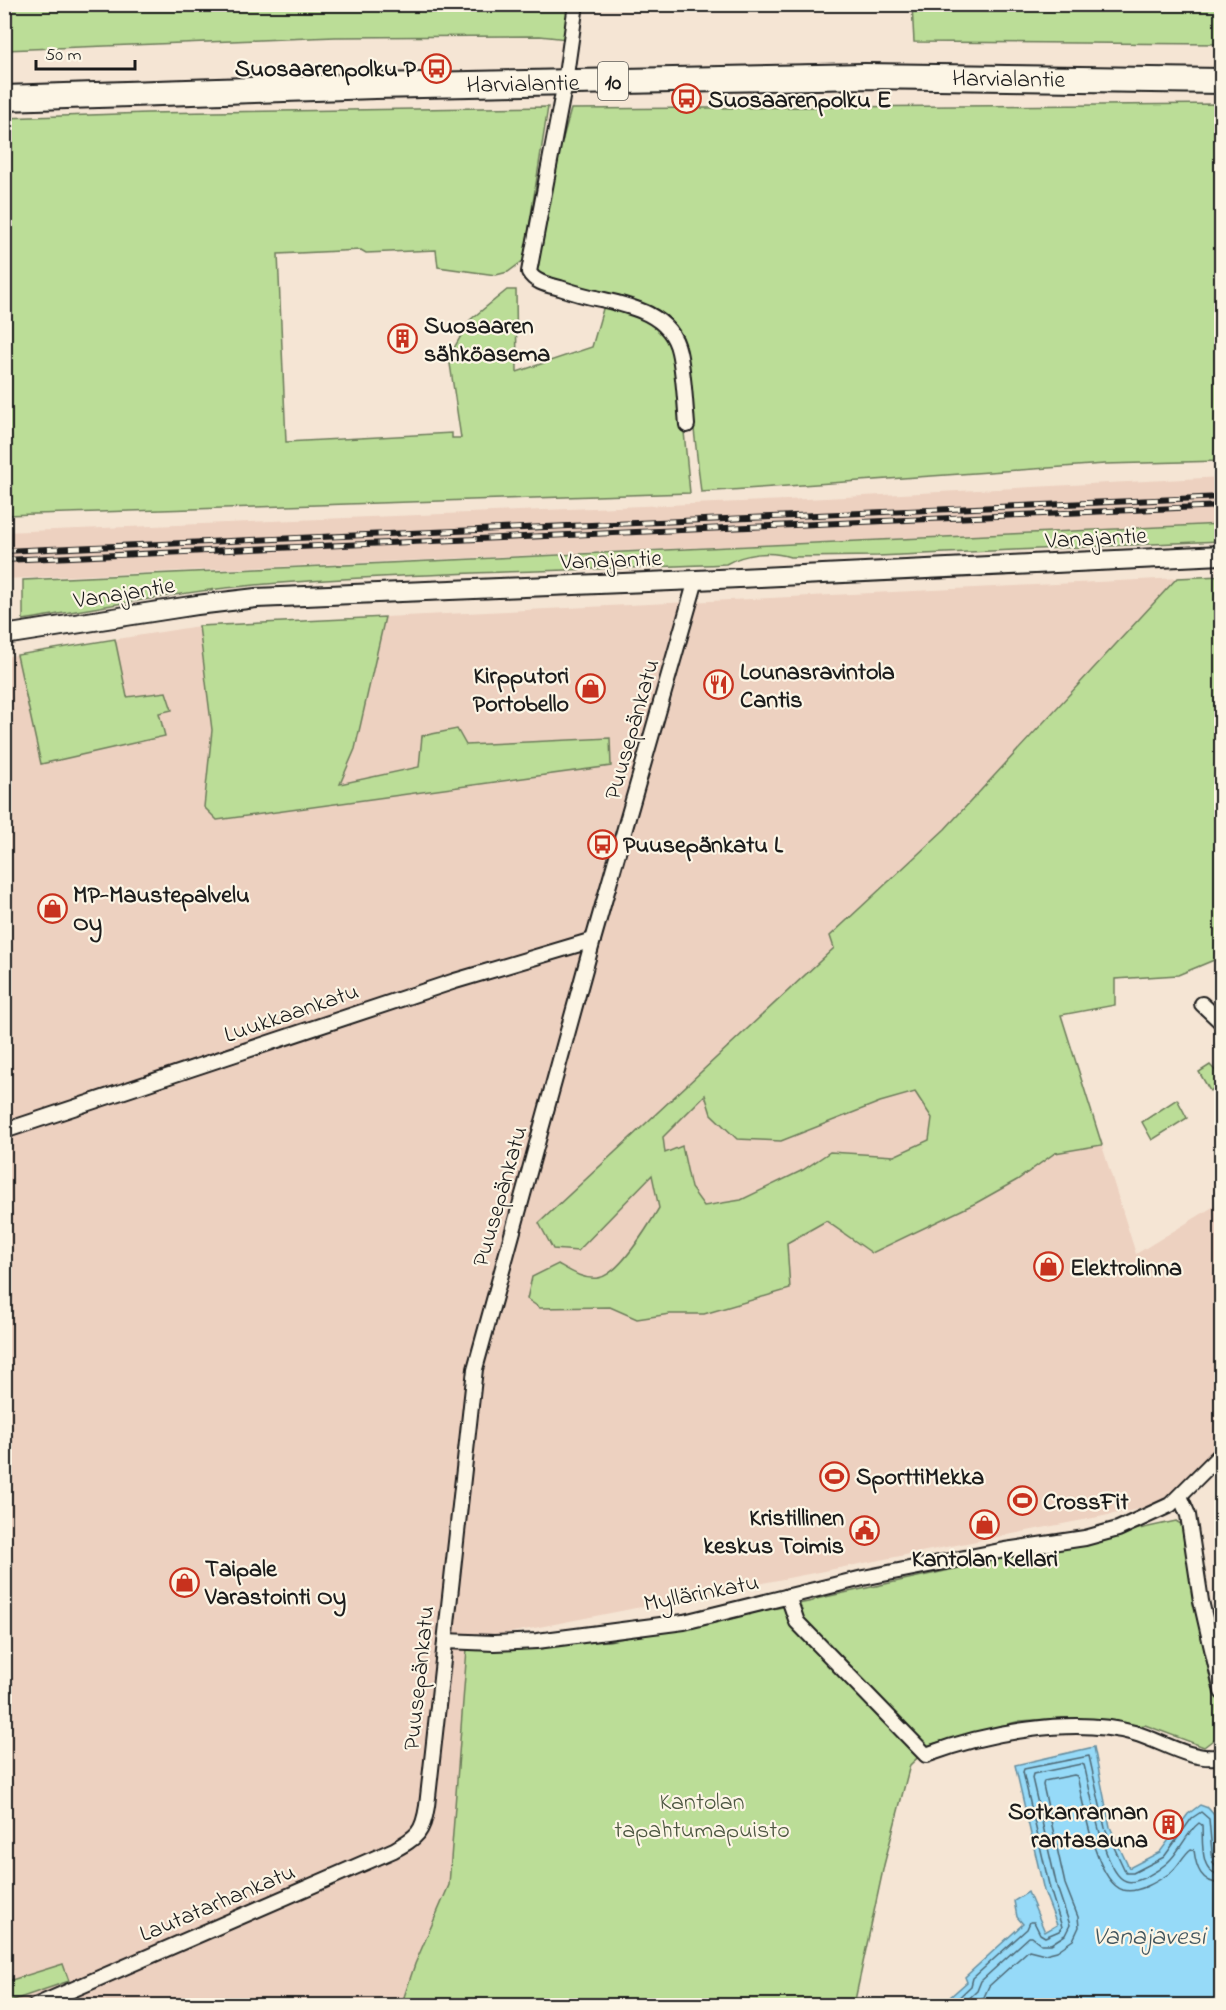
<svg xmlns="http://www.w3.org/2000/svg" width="1226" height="2010" font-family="'Indie Flower',sans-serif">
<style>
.built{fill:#edd1c0}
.green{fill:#bbdd97;stroke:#6c7c5a;stroke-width:1.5;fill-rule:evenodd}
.water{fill:#96daf8;stroke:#658ea0;stroke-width:1.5}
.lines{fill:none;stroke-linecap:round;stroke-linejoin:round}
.shore{stroke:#4d6874;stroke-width:1.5}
.street-casing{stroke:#1c1c1c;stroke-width:18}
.secondary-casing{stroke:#1c1c1c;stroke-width:22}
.highway-casing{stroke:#1c1c1c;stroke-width:28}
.street{stroke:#fcf5e5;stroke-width:14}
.secondary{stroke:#fcf5e5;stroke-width:18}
.highway{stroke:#fcf5e5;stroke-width:24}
.rail-casing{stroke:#1c1c1c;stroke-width:6}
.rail{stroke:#fcf5e5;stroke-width:4;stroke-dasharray:11;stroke-linecap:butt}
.labels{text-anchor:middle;stroke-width:4.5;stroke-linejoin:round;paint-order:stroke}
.shield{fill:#fcf5e5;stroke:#5f5d58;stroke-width:1.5}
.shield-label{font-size:22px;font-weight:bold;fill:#1c1c1c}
.poi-label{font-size:24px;font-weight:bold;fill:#1c1c1c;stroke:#fcf5e5;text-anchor:start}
.street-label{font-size:24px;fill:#1c1c1c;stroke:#fcf5e5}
.park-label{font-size:24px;fill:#4c5641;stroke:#fcf5e5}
.water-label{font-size:26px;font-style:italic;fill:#41555e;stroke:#fcf5e5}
</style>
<rect width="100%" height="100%" fill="#f5e5d4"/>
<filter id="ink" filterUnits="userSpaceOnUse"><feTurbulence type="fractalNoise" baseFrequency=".0167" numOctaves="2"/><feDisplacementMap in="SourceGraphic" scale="12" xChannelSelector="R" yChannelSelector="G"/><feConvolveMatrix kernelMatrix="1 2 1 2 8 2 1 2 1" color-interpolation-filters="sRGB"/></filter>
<g filter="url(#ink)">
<g class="built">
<polygon points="1222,477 1221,524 5,579 4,532 787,500"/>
<polygon points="1221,576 1178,975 1115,979 1115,1005 1061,1015 1136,1254 1221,1202 1221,1465 1149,1507 468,1641 449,1885 415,1964 401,2005 5,2005 4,657 199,626"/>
</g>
<g class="green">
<polygon points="4,5 573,5 567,39 540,36 335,37 5,50"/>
<polygon points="912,5 1221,5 1221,44 914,42"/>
<polygon points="1221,104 1221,461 1105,464 701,492 685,349 678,331 656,313 539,275 534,269 558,156 571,109"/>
<polygon points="548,107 524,260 508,272 496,275 438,267 436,250 366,253 361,250 278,254 286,442 452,433 452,438 461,438 449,357 470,320 507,290 516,290 517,372 592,347 605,302 629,309 668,334 676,350 690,493 5,515 4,118 147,113"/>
<path d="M1222,524L1221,541L878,556L790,557C769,550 744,554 726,564C577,571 428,572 280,583C193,589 108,606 23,620V580Z"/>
<path d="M1221,576V960L1219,958L1178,975L1115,979V1005L1061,1015L1102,1145L1055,1153L1017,1180L976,1203L872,1253L826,1221L787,1243L790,1289L704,1314H670L637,1319L610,1307L540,1308L527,1299L532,1277L558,1264C570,1271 583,1280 598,1278C618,1276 649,1225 659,1208L652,1175L578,1251L553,1249L539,1223L834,948L830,936L945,829L1177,578ZM915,1092L932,1118L929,1140L894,1156L830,1152L803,1170L741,1200L704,1206L691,1188L682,1146L665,1153L663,1137L705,1095L711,1114L737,1139L781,1141L880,1102Z"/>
<polygon points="385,617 355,749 340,784 419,767 422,736 457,729 466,745 610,738 611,766 217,820 204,807 212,730 199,626"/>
<polygon points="115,639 127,697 166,692 172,710 159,713 165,736 41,764 17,655"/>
<polygon points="1210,1065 1222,1078 1221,1083 1210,1091 1199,1072"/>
<polygon points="1177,1099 1187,1118 1152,1140 1142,1122"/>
<polygon points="1176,1521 1184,1526 1221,1697 1221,1734 1204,1747 1145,1725 1138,1726 1109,1721 1063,1718 1020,1721 932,1744 910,1765 884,1865 854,2005 401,2006 415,1964 449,1885 467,1649 609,1641 813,1601 816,1599"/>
<polygon points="63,1964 69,1981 5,2003 5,1982"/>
</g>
<polygon class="water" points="1094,1747 1110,1827 1129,1868 1160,1852 1188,1814 1200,1805 1208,1808 1215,1816 1217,1853 1222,1877 1221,2005 941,2005 967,1982 965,1977 1023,1924 1017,1917 1014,1901 1028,1892 1045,1932 1057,1925 1044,1891 1015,1765"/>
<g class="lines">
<g class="shore">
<polyline points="950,2006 971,1986 973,1978 1027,1929 1030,1922 1034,1922 1040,1934 1045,1937 1059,1931 1062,1927 1050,1889 1023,1772 1024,1769 1089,1756 1105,1828 1126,1873 1133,1873 1164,1857 1192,1818 1201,1812 1209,1819 1213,1863 1216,1867 1222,1868"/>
<path d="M961,2006L977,1991L981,1981L1029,1937H1032L1041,1944H1051L1065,1935L1070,1925L1057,1887L1032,1778L1033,1774L1081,1764L1084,1765C1090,1786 1103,1874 1126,1881C1137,1885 1159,1870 1167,1863C1180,1852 1186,1833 1199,1823L1202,1825C1203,1842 1199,1874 1222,1875"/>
<path d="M975,2006L984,1997L989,1986L1029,1950L1045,1954L1057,1951L1073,1940L1079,1927L1078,1917L1065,1884L1043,1785L1044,1781L1074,1775L1077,1776C1083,1801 1095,1881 1123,1890C1138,1894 1158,1881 1170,1873C1179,1866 1183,1855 1191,1849L1194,1850C1196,1868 1201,1883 1222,1884"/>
</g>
<defs>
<g id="street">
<path d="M576,4L565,82L529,272C535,283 549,285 560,288C572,292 584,296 596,298C627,305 671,313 679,352C684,375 685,401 687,425"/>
<polyline points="1202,1004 1222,1023"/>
<polyline points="4,1131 455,981 593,940"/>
<polyline points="1180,1496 1188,1515 1201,1601 1222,1692"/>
<path d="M788,1596L797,1622L926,1755C985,1733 1072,1716 1134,1733C1162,1741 1188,1760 1217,1757L1222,1752"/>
<polyline points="445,1641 494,1643 537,1641 684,1622 863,1578 1005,1550 1085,1538 1118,1529 1170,1505 1222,1453"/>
<path d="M35,2006L394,1850C417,1837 423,1833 427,1806L475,1369L593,940L696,580"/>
</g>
<polyline id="secondary" points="4,635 197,605 256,598 696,580 1222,555"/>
<g id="highway">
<path id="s1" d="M4,98L375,86L865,76L1222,81"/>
</g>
</defs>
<use href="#street" class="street-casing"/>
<use href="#secondary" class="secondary-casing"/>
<use href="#highway" class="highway-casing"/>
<use href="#street" class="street"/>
<use href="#secondary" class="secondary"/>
<use href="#highway" class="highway"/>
<defs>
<g id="rail">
<polyline points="4,551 1222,497"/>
<polyline points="4,560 1222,506"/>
</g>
</defs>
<use href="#rail" class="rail-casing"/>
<use href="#rail" class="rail"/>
</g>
</g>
<defs>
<symbol id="bus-ring" viewBox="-11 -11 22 22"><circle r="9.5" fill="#fcf5e5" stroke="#c8321e" stroke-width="1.5"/><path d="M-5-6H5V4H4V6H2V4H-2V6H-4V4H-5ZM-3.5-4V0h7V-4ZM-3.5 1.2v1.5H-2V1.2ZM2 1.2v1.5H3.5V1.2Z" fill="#c8321e"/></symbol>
<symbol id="building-ring" viewBox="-11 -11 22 22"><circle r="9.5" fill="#fcf5e5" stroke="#c8321e" stroke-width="1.5"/><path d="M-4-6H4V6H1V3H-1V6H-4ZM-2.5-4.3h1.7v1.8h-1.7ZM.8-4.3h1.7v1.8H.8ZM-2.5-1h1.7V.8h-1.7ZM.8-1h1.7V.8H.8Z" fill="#c8321e"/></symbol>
<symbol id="restaurant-ring" viewBox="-11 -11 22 22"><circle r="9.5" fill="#fcf5e5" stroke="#c8321e" stroke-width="1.5"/><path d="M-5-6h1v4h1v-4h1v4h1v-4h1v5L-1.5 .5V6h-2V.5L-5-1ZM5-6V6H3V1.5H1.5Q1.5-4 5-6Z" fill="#c8321e"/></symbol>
<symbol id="shop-ring" viewBox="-11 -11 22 22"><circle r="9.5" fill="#fcf5e5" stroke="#c8321e" stroke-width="1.5"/><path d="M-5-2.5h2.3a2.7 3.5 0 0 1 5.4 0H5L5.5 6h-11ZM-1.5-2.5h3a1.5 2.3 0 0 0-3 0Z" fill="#c8321e"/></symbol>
<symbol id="stadium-ring" viewBox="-11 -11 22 22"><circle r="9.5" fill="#fcf5e5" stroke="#c8321e" stroke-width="1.5"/><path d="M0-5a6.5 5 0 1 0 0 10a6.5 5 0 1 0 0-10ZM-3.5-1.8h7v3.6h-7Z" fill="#c8321e"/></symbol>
<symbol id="civic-ring" viewBox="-11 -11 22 22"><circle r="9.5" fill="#fcf5e5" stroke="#c8321e" stroke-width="1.5"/><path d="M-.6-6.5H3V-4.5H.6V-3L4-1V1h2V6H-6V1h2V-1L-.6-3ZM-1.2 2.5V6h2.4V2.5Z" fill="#c8321e"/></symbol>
</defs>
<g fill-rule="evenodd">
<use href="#bus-ring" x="420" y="52" width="33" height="33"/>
<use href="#bus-ring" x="670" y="82" width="33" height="33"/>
<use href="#building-ring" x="386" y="322" width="33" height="33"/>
<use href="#restaurant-ring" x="702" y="668" width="33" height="33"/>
<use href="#shop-ring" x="574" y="672" width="33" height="33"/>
<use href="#bus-ring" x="586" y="828" width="33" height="33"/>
<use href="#shop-ring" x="36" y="892" width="33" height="33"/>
<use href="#shop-ring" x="1032" y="1250" width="33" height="33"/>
<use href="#stadium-ring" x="818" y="1460" width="33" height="33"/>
<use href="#stadium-ring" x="1006" y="1484" width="33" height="33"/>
<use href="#shop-ring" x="968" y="1508" width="33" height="33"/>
<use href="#civic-ring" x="848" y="1514" width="33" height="33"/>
<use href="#shop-ring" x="168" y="1566" width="33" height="33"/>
<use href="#building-ring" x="1152" y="1808" width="33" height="33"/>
</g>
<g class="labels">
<rect class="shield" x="598" y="62" width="30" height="38" rx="4.5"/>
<g class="shield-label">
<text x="613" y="89">10</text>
</g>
<g class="poi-label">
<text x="416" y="76" text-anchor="end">Suosaarenpolku P</text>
<text x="708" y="107">Suosaarenpolku E</text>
<text x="424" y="333">Suosaaren<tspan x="424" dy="28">sähköasema</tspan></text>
<text x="740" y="679">Lounasravintola<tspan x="740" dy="28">Cantis</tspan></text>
<text x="569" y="683" text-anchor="end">Kirpputori<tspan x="569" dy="28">Portobello</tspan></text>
<text x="623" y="852">Puusepänkatu L</text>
<text x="73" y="902">MP-Maustepalvelu<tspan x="73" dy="28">Oy</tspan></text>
<text x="1070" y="1275">Elektrolinna</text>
<text x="856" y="1484">SporttiMekka</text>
<text x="1043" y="1509">CrossFit</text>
<text x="844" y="1525" text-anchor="end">Kristillinen<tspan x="844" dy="28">keskus Toimis</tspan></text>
<text x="985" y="1566" text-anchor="middle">Kantolan Kellari</text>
<text x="205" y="1576">Taipale<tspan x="205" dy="28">Varastointi Oy</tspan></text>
<text x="1148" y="1819" text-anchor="end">Sotkanrannan<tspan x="1148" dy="28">rantasauna</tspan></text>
</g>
<g class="street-label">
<text dy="8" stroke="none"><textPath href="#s1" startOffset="1005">Harvialantie</textPath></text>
<text dy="8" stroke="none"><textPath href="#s1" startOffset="519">Harvialantie</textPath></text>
<text transform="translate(1096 537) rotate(-3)" y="8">Vanajantie</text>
<text transform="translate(611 559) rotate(-2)" y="8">Vanajantie</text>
<text transform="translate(124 592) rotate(-9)" y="8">Vanajantie</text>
<text transform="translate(631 729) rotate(-74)" y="8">Puusepänkatu</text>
<text transform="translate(291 1012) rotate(-19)" y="8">Luukkaankatu</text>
<text transform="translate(499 1196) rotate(-74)" y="8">Puusepänkatu</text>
<text transform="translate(701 1592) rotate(-11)" y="8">Myllärinkatu</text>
<text transform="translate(418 1678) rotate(-84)" y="8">Puusepänkatu</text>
<text transform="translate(217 1902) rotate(-23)" y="8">Lautatarhankatu</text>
</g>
<g class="park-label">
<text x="702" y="1809">Kantolan<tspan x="702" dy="28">tapahtumapuisto</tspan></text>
</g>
<g class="water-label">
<text x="1149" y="1944">Vanajavesi</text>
</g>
</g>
<rect width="1226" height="2010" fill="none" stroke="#fcf5e5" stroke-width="24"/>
<rect x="12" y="12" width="1202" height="1986" fill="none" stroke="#1c1c1c" stroke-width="2" filter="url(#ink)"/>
<path d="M36 60v9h99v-9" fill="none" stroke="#1c1c1c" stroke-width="3"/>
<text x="45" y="60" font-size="18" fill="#1c1c1c" stroke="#fcf5e5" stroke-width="4.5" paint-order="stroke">50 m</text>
</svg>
